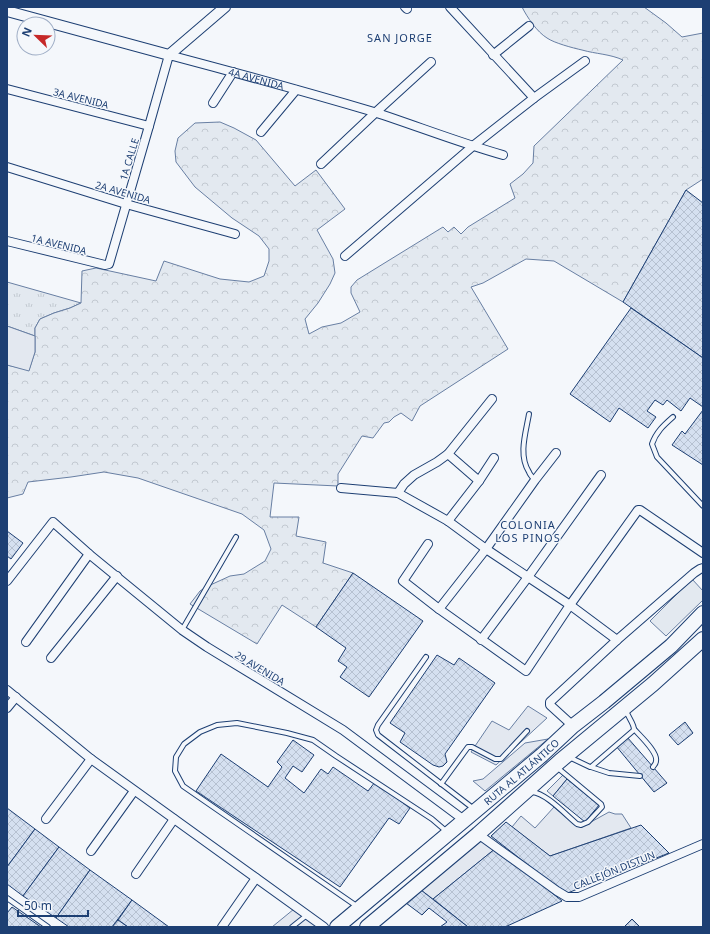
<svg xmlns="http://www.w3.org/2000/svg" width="710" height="934" font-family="'Noto Sans',sans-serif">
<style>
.grass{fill:url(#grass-tufts);stroke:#687fa3}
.forest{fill:url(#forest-crowns);stroke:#687fa3}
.pitch{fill:#e3e9f0;stroke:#687fa3}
.parking{fill:#e3e8f0;stroke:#687fa3}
.building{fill:url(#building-cross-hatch);stroke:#1d3f73}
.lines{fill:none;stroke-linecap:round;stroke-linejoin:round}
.service-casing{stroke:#1d3f73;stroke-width:6}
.minor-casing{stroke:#1d3f73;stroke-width:10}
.tertiary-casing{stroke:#1d3f73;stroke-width:12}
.trunk-casing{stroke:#1d3f73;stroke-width:16}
.service{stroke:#f4f7fb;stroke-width:4}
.minor{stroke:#f4f7fb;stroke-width:8}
.tertiary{stroke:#f4f7fb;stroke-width:10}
.trunk{stroke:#f4f7fb;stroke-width:14}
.labels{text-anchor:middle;stroke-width:3;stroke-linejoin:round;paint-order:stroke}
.street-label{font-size:10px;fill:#1d3f73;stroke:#f4f7fb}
.neighbourhood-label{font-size:11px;letter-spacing:1px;fill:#1d3f73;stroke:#f4f7fb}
</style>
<defs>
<pattern id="grass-tufts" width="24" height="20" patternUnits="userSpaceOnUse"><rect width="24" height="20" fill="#e3e9f0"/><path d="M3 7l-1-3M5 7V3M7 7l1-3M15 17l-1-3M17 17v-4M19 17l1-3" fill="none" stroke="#c2c9d1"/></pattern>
<pattern id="forest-crowns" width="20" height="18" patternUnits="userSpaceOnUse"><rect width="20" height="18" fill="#e3e9f0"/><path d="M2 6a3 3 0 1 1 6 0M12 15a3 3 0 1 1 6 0" fill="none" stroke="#c2c9d1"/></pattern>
<pattern id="building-cross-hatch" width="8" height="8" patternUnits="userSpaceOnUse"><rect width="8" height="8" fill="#d5e0f0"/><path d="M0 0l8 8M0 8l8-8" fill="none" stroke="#b6c1d1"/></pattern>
</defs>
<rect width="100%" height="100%" fill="#f4f7fb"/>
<polygon class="grass" points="7,282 81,303 70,308 54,313 40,319 35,328 35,336 7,326"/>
<path class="forest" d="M522,7H644L666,23L682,37L703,33V179L686,190L623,302L554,261L526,259L483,283L471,287L508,349L420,406L412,421L401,413L394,417L389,422L384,423L373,438L362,436L338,474V486L274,483L270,517H299L296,536L326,542L323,563L353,573L316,627L282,605L257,644L190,604L200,591L206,587L230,576L244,574L265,561L271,549L264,530L242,514L138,478L104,472L71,477L28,482L23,494L7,498V365L29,370L35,352V328L40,319L54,313L70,308L81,303L82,271L96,268L156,281L164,261L220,279L249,282L264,276L269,261V249L259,236L232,218L195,187L176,162L175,151L178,138L195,123L220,122L234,128L256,140L295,186L316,170L345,209L317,230L333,259L335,273L330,284L318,303L305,319L309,334L322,327L341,323L360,312L351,293V287L357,280L443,227L448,232L454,227L461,234L468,227L515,198L510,184L523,174L533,163L534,146L623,60C610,54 596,54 582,50C573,48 554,43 547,38C537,32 527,17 522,7Z"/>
<polygon class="pitch" points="692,579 703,591 703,600 666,636 650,621"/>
<g class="parking">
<polygon points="7,326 35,336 35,352 29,371 7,365"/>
<polygon points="528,706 547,718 496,765 471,752 492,721 509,730"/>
<polygon points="548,739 485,791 473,781 483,779 525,743"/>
<polygon points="563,775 567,779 553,796 547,791"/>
<polygon points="554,807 577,826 582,827 609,812 615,814 622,814 631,828 550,856 512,827 521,816 535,828"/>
<polygon points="482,838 496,848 433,899 421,890"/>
<polygon points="294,909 318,927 272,927"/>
</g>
<g class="building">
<polygon points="686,190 703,203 703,358 623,302"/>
<polygon points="631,308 703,358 703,407 690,398 681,411 667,400 663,405 655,400 647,411 656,417 648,428 619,408 610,422 570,394"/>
<polygon points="703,410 703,465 672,445 682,431 685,434"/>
<polygon points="7,531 23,543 11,559 7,556"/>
<polygon points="353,573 423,621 369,697 340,677 347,667 338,661 346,648 316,627"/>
<polygon points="437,655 454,665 459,658 495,683 445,754 447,762 443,766 439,767 433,765 400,742 405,733 390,723"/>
<polygon points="685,722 693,733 678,745 669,735"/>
<polygon points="627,737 667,783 654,792 616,746"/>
<polygon points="293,740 314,755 302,772 293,766 285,778 304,793 321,769 328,774 333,767 368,791 375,782 410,808 399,824 389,818 340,887 196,791 221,754 268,787 282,767 277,762"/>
<polygon points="567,779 599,805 585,822 553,796"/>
<polygon points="7,808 35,829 7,867"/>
<polygon points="506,822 550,856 641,825 669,853 565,894 491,836"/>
<polygon points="35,829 59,847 23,896 7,884 7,867"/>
<polygon points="59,847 90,870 56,918 23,896"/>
<polygon points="496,848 562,901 505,927 468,927 433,899"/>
<polygon points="90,870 132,900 112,927 69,927 56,918"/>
<polygon points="421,890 468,927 440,927 447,922 429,908 422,915 406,903"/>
<polygon points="132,900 169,927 128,927 118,920"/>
<polygon points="12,907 41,927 7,927 7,913"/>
<polygon points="632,919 640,927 624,927"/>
<polygon points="118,920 128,927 112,927"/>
</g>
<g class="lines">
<defs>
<g id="service">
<path d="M529,414C526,432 518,455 529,472C530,475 533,478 535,480"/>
<path d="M673,417C664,425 656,432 652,444L657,457L703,506"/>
<polyline points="182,630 236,537"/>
<polyline points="426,657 378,725 376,730 378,735 474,809"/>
<path d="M634,729C640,736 658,752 656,761C656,764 654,765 653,767"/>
<path d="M569,757L590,767H591L634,730C634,723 628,718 626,710"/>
<polyline points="591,767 609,773 640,776"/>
<polyline points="441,784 468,747 472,747 495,759 501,759 527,731"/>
<path d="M532,792C546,793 566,815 577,824L581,825L588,822L602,807L601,804L559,769V766"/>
<polyline points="7,898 48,927"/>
<polyline points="358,907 183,786 175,771 176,757 184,744 200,732 217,725 237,723 287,733 313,740 336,756 432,819 446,831"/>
<polyline points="292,927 307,915"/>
</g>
<g id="minor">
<polyline points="405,7 407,9"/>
<polyline points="450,7 534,98"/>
<polyline points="493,55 529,26"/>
<polyline points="7,89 149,126"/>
<polyline points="213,103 233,72"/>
<polyline points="261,132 296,90"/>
<polyline points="321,164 375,113 431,62"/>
<polyline points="7,167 126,204 235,234"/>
<path id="s1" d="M7,241L105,265L109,264L149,126L169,55C237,73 306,92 374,112C417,126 460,143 503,155"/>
<polyline points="345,256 473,146 534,98 585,61"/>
<polyline points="448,454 479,481"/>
<polyline points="341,488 398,493 448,521 486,549 570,605 617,640"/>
<polyline points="398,493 404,484 414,475 437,462 448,454 492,399"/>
<polyline points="448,521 479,481 494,458"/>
<polyline points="428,544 403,581 439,609 526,671 570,605 638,510 640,510 703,553"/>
<polyline points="7,581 53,522 89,554 182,630 207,647 343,730 464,820"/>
<polyline points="439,609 486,549 535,480 556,453"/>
<polyline points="481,640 528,577 601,475"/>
<polyline points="26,642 89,554"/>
<polyline points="51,658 117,576"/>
<polyline points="7,690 91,759 324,927"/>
<polyline points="7,708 16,697"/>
<polyline points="573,726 550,705 550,702 617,640 694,573 700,569 703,568"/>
<polyline points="46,819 91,759"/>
<polyline points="478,834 557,891 567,897 579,897 703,844"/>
<polyline points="91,851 134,791"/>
<polyline points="136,874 174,819"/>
<polyline points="222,927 256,878"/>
</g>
<polyline id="tertiary" points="7,11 169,55 225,7"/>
<g id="trunk">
<path id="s2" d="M337,927L542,755L573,726L604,702L671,646L703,613"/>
<polyline points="367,927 478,834 560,761 653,684 703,639"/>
</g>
</defs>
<use href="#service" class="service-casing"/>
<use href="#minor" class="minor-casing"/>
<use href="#tertiary" class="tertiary-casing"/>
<use href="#trunk" class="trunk-casing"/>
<use href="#service" class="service"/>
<use href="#minor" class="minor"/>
<use href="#tertiary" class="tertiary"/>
<use href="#trunk" class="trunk"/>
</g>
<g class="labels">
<g class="street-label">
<text dy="4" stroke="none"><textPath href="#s1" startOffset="413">4A AVENIDA</textPath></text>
<text transform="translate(81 98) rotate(14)" y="4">3A AVENIDA</text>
<text transform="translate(129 159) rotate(-73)" y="4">1A CALLE</text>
<text transform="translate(123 192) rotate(16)" y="4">2A AVENIDA</text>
<text transform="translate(59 244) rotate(14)" y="4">1A AVENIDA</text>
<text transform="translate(260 668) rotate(31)" y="4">29 AVENIDA</text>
<text dy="4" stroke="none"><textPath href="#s2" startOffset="241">RUTA AL ATLÁNTICO</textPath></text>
<text transform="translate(614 870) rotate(-22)" y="4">CALLEJÓN DISTUN</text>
</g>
<g class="neighbourhood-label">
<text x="400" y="42">SAN JORGE</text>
<text x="528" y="529">COLONIA<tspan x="528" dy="13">LOS PINOS</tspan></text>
</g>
</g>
<rect width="710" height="934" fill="none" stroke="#1d3f73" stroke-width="16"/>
<g transform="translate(36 36) rotate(293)"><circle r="19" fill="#f4f7fb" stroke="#9eadc5"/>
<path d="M0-3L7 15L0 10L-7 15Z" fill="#c62828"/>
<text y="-6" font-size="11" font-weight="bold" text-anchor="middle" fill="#1d3f73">N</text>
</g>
<path d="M18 910v6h70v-6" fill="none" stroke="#1d3f73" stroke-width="2"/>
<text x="24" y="910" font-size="12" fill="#1d3f73" stroke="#f4f7fb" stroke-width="3" paint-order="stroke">50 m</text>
</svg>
